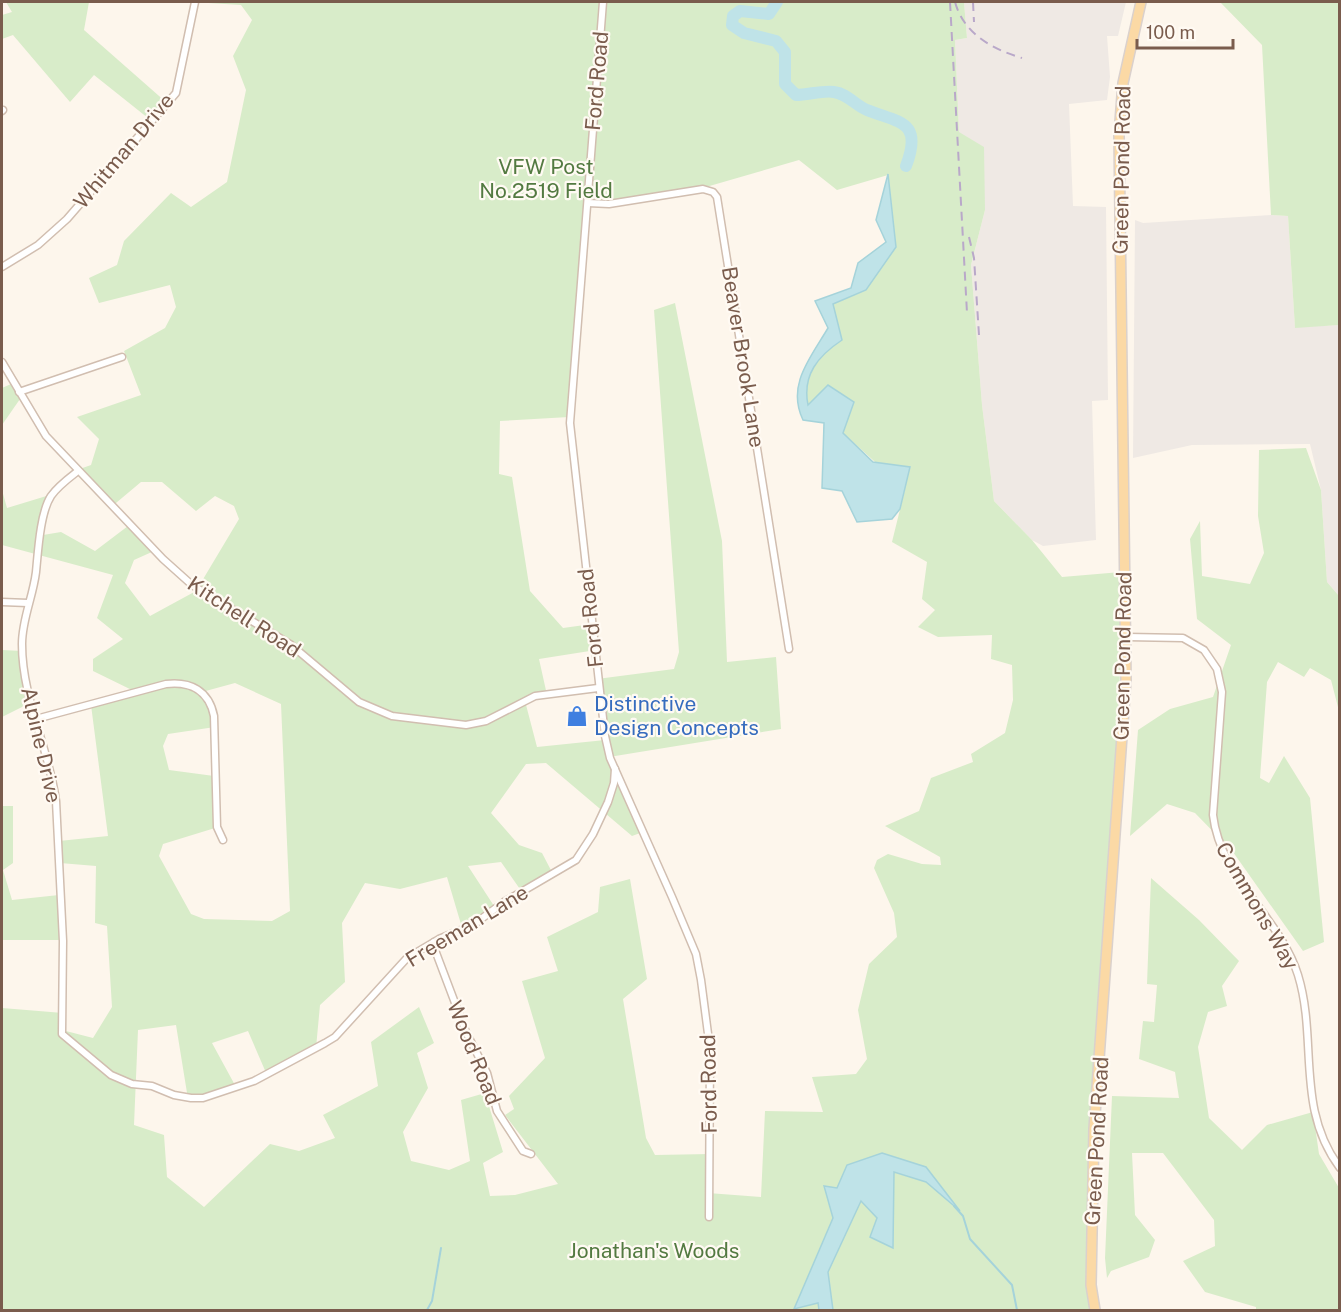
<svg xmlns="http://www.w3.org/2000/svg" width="1341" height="1312" font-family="'Public Sans',sans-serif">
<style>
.industrial{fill:#efe9e4}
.green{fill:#d8ecc9;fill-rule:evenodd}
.water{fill:#bfe3e8;stroke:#a5d3da;stroke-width:1.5}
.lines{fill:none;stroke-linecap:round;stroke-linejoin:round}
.stream{stroke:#a5d3da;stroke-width:2}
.river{stroke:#bfe3e8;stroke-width:12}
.street-casing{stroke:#d1beb0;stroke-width:9}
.primary-casing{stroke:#dad1cd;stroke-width:12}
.street{stroke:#fff;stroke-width:6}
.primary{stroke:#fbd9a5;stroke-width:9}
.rail{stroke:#b9a8c9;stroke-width:2;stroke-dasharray:9 6;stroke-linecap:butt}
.labels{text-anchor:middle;stroke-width:4.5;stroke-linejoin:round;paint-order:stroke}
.street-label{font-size:21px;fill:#7a5c4d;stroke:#fffaf3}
.park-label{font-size:21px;fill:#537a41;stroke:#fffaf3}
.shop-label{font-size:21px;fill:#366cbe;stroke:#fffaf3;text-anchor:start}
</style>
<rect width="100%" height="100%" fill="#fdf6ec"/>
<g class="industrial">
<polygon points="964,2 1126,2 1118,36 1107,36 1110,77 1107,100 1069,104 1073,206 1106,207 1108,400 1092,401 1096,540 1043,546 1032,540 994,501 982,405 971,265 985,210 959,132 955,40 967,38"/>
<polygon points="1271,215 1288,216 1295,327 1339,325 1339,596 1327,582 1321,490 1310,444 1192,445 1133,458 1135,220 1143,223"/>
</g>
<g class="green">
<polygon points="6,2 89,2 84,30 167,103 153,122 94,75 70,102 13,35 2,39 2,15 12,12"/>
<path d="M192,2H964L967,38L955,40L959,132L984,147L985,210L971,265L982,405L994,501L1032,540L1062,577L1121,572C1122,727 1109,881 1098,1034C1092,1125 1081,1220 1091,1310H833L828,1272L861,1200L877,1218L893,1247V1172L926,1182L957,1208L926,1167L882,1153L837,1188L824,1186L840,1204L825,1265L826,1310H2V1008L63,1013L62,1030L93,1038L112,1007L107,926L95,923L96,866L60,863L59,841L108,836L91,705L138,693L93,671V659L123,639L97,618L113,575L2,545V490L7,508L53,494L43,535L61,532L95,551L128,526L154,551L134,560L125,583L150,616L196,591L239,519L234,506L215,496L196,511L162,482H141L110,508L74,471L91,465L99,439L77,417L141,395L124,351L165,328L176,307L170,285L99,303L89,278L117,265L124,241L171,193L191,207L227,182L246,90L233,56L252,20L241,5ZM799,160L837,190L888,175L896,247L866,290L833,304L842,340C817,356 803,375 808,406L828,385L854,402L843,433L905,489L892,542L927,562L922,599L935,610L918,627L938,637L992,635L991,659L1012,665L1013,700L1005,733L971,754L973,762L931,778L919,811L885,826L940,857L941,865L922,864L888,854L877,860L874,868L894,913L897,937L869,964L858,1010L867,1059L856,1074L812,1077L823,1112L765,1111L761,1197L708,1193L710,1154L655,1155L646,1138L623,999L647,979L630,879L600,887L598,912L547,937L558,971L522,981L545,1058L509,1096L514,1109L505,1115L558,1184L515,1195L490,1196L483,1163L503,1152L485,1093L461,1100L470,1161L449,1170L411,1161L403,1132L428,1088L417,1053L434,1043L419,1007L371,1042L378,1086L323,1115L335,1138L299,1151L270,1144L204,1207L167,1177L164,1135L134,1125L138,1030L176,1025L188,1099L236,1087L212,1043L248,1031L267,1075L316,1048L320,1005L345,982L342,923L365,883L400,889L447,877L463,931L496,909L468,866L501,862L522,892L554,876L542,853L519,845L491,813L526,764L546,763L632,836L643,832L609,757L781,729L776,657L727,662L722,541L675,303L654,310L679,652L674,669L597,679L605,740L537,747L525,701L547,695L539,659L596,650L592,624L563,628L530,591L512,477L499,474L500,421L569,417L586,204L706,187ZM235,683L281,704L290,911L272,921L204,919L191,914L159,856L163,844L215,828L214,776L169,770L163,746L168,734L215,727L202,692Z"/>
<polygon points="1220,2 1339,2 1339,325 1295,328 1288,216 1271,215 1262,45"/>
<polygon points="11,384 20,399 2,425 2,388"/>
<polygon points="1306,448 1321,490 1327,582 1339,596 1339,711 1331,680 1310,668 1304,677 1278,662 1267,682 1260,778 1269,783 1284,756 1310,798 1324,942 1303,951 1233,852 1195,813 1167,804 1130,836 1138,730 1170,709 1213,697 1231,645 1197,619 1190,539 1200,521 1202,576 1250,584 1264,553 1258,516 1259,450"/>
<polygon points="2,650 22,651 30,703 2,717"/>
<polygon points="2,806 13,806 13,863 3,870 12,900 59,895 61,940 2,940"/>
<polygon points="1151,878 1199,920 1239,961 1222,986 1227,1006 1208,1012 1198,1047 1209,1118 1242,1150 1267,1125 1313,1112 1319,1154 1339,1188 1339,1310 1256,1310 1256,1307 1205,1292 1183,1261 1215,1246 1214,1220 1163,1153 1132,1153 1135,1215 1155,1240 1149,1257 1111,1271 1107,1278 1105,1258 1112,1096 1179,1098 1175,1072 1139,1059 1143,1021 1154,1022 1157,985 1147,984"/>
</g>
<g class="water">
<path d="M888,174L896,247L866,290L833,304L842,340C818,356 802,375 808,405L828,385L854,402L843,433L873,462L910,467L900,509L892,519L857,522L842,491L822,488L824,423L803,420C786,385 811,357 828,328L815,301L851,288L858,263L886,242L876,220Z"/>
<polygon points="882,1153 926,1167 960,1211 926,1182 894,1172 893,1248 870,1237 877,1218 861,1201 828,1272 833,1310 819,1310 818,1303 794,1309 833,1218 824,1186 837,1188 847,1165"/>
</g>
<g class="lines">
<g class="stream">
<polyline points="954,1206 963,1216 970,1239 1012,1285 1017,1310"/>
<polyline points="427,1310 432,1301 441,1248"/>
</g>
<path class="river" d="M777,2L769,14L740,11L733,16L732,25L744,33L776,41L785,52V84L796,95C808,95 823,90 834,92C848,94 855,105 867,110C900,123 923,121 906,166"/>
<defs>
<g id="street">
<polyline points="603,2 570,423 605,736 610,758 672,897 696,954 701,980 710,1049 709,1217"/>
<polyline points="2,111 3,110"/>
<polyline points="588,203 609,204 703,189 713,192 717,197 789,649"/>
<polyline points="2,267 38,245 67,219 176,93 195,2"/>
<polyline points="2,362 46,436 163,559 192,585 290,644 359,702 392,716 466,725 486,721 535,696 598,688"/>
<polyline points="19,392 122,357"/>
<path d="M78,471C69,478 58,486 51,496C40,513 38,552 36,572C33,597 22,619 22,644C22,699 49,748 56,801L63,941L62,1034L111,1075L132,1084L152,1086L174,1095L191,1098H203L254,1081L325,1043L335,1037L407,958L439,939L473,925L504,902L576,860L593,834L608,802L614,783L615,769"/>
<polyline points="2,602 28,603"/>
<path d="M1127,637L1183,638L1204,650L1217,669L1222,692L1213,815C1220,878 1280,917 1298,975C1318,1040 1295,1108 1340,1168"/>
<path d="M36,719L166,684C191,681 209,691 214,716L217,827L223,840"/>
<polyline points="434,942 435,950 466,1032 487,1073 497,1111 523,1151 531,1154"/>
</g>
<polyline id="primary" points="1095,1310 1091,1285 1094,1129 1126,680 1119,135 1123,83 1141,2"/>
</defs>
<use href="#street" class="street-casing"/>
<use href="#primary" class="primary-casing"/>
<use href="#street" class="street"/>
<use href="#primary" class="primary"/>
<g class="rail">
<polyline points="950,2 967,313"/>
<path d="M955,2C964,34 992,49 1022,58"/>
<polyline points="973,2 974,22"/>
<polyline points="969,237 974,258 979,335"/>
</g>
</g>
<defs>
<symbol id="shop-bare" viewBox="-9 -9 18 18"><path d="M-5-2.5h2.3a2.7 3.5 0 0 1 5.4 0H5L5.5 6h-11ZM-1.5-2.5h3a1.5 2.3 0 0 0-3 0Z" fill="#3f7fe0" stroke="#fffaf3" stroke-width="2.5" paint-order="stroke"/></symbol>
</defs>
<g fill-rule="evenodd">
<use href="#shop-bare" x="562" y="701" width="30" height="30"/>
</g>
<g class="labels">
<g class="street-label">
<text transform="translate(597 81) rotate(-85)" y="7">Ford Road</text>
<text transform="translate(124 151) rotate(-50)" y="7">Whitman Drive</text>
<text transform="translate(1122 170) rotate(-89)" y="7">Green Pond Road</text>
<text transform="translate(743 357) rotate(81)" y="7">Beaver Brook Lane</text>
<text transform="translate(244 617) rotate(33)" y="7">Kitchell Road</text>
<text transform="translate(591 618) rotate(-96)" y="7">Ford Road</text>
<text transform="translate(1123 656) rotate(-89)" y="7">Green Pond Road</text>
<text transform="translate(41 745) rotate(77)" y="7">Alpine Drive</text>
<text transform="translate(1257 906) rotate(60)" y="7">Commons Way</text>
<text transform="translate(467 926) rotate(-31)" y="7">Freeman Lane</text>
<text transform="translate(474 1053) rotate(68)" y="7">Wood Road</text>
<text transform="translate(709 1084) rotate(-91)" y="7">Ford Road</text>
<text transform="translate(1097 1141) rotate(-87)" y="7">Green Pond Road</text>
</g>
<g class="park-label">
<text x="546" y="174">VFW Post<tspan x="546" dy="24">No.2519 Field</tspan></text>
<text x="654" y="1258">Jonathan's Woods</text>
</g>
<g class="shop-label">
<text x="594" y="711">Distinctive<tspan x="594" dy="24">Design Concepts</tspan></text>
</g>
</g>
<rect width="1341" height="1312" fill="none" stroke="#7a5c4d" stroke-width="6"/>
<path d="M1137 39v9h96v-9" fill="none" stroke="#7a5c4d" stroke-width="3"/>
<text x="1146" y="39" font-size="18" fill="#7a5c4d" stroke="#fffaf3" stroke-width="4.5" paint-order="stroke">100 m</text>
</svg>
